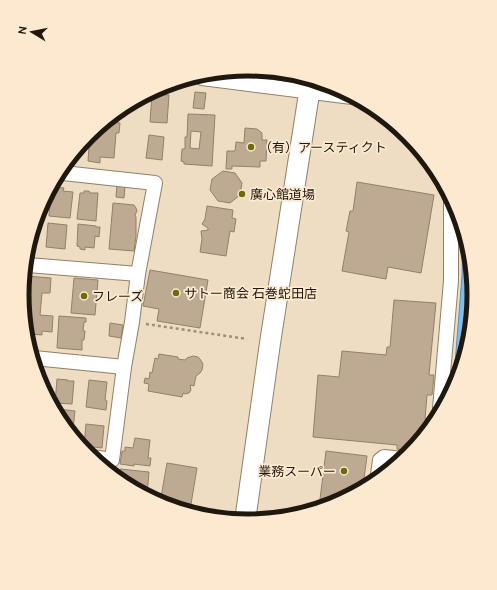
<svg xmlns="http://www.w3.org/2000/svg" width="497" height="590" font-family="Ubuntu,'Noto Sans JP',sans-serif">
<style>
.water{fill:#7ebcf1;stroke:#618bad}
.building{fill:#beaa93;stroke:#92806a;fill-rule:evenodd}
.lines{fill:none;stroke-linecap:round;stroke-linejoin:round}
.street-casing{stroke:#918069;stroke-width:16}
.secondary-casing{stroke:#918069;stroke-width:22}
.path{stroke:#9c8f7c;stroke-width:2.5;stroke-dasharray:3 3;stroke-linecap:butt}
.street{stroke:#fff;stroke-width:14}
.secondary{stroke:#fff;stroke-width:20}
.poi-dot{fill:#6d6b08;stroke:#fce9d0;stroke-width:1.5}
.labels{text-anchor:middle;stroke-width:3.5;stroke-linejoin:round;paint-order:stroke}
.poi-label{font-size:13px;fill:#1e180f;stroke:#fce9d0;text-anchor:start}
.rim{fill:none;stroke:#1e180f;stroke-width:5}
</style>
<rect width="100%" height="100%" fill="#eedcc3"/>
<polygon class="water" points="463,233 475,295 458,382 453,389 462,276"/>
<g class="building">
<polygon points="195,92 206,93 204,109 193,108"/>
<polygon points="152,94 169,95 167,123 150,122"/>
<path d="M188,114L215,115L212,166L184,164V162L181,161L182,149H185V137H187ZM191,131L201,132L199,149L190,148Z"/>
<polygon points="114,118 114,122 120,123 119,133 116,133 114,158 100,157 100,163 88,161 90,133"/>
<polygon points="245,128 257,129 262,133 262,140 267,140 266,161 260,161 260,167 232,166 232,169 226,169 227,151 235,151 236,142 244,143"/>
<polygon points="149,135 164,137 162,160 146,158"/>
<polygon points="223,171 235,173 242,183 240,195 230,203 218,201 210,190 212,179"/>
<polygon points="357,182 434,195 421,273 388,267 386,279 342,271 349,232 346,231 350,211 353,211"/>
<polygon points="117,184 125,186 124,198 116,197"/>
<polygon points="55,187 64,188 63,191 73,192 70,218 49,216 51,190 54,190"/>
<polygon points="84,191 89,191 90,193 98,193 96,221 77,219 80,193 84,193"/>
<polygon points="113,203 134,205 136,208 137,211 135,215 136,217 136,236 134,251 109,249"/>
<polygon points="41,206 37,243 32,243 39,208"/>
<polygon points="207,206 233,210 232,218 236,219 234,232 230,231 226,256 200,252 202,239 201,231 208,230 208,228 202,224 205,219"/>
<polygon points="48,223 67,225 65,249 46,247"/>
<polygon points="78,224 96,226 96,227 100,227 99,237 95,236 94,248 85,247 85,250 80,249 80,247 77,246"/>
<polygon points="150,270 208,280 200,328 157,321 159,309 143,306"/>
<polygon points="26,276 51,278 50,293 42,293 40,315 53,316 52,332 42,331 42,335 30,334 23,300"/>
<polygon points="74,278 98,280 95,315 71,313"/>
<polygon points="394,300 436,303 429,375 434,375 432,395 427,395 425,419 431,419 430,423 412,451 397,449 397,445 313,437 318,375 339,377 342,351 386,355 387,347 390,347"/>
<polygon points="59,316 86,318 86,322 84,322 83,331 85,331 84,340 82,340 82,350 57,348"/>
<polygon points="110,323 123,325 121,338 109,336"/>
<polygon points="159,354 178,357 178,359 185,360 187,358 193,356 198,357 200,359 203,364 202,370 200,373 196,376 194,386 190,385 191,390 189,393 185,394 183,393 182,397 148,391 149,384 144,383 145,378 149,379 150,372 152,373 155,358 158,359"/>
<polygon points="38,375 46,376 45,383 47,383 46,392 39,381"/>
<polygon points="57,379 68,380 68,381 74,381 72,404 55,403"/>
<polygon points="89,380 107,382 105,400 107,401 106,410 86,407"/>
<polygon points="58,409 75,411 73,429 71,429"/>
<polygon points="86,424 104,426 102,448 84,446"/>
<polygon points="135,438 150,440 148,458 151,458 150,466 134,464 134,466 120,464 122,451 125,451 125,447 133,448"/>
<polygon points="326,451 367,456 363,486 335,504 319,507"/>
<polygon points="167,463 197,468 190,510 160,503"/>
<polygon points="120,469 149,472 147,495 119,476"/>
</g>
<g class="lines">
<defs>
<g id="street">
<polyline points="202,78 352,97"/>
<polyline points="63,173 155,183 138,274 132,322 124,367 112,460 92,457"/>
<polyline points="28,265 138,274"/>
<polyline points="34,358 124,367"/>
<polyline points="440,408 451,281 451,199"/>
<polyline points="378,475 380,460 384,457 403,459"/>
</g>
<polyline id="secondary" points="245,521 270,343 311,81"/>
</defs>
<use href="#street" class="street-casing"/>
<use href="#secondary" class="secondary-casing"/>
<polyline class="path" points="146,324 247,339"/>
<use href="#street" class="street"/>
<use href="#secondary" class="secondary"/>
</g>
<g class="poi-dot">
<circle cx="251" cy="147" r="4"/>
<circle cx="242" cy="194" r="4"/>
<circle cx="176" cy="293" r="4"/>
<circle cx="84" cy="296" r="4"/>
<circle cx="344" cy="471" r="4"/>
</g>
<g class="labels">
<g class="poi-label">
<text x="259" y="152">（有）アースティクト</text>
<text x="250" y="199">廣心館道場</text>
<text x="184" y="298">サトー商会 石巻蛇田店</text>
<text x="92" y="301">フレーズ</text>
<text x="336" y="476" text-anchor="end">業務スーパー</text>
</g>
</g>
<path d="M0 0H497V590H0ZM29 295a219 219 0 1 1 438 0a219 219 0 1 1-438 0Z" fill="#fce9d0" fill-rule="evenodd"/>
<path class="rim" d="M29 295a219 219 0 1 1 438 0a219 219 0 1 1-438 0Z"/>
<g transform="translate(32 32) rotate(280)" stroke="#fce9d0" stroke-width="3" paint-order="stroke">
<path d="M0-3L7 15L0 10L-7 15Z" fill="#1e180f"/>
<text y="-6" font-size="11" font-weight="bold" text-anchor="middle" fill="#1e180f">N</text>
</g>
</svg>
